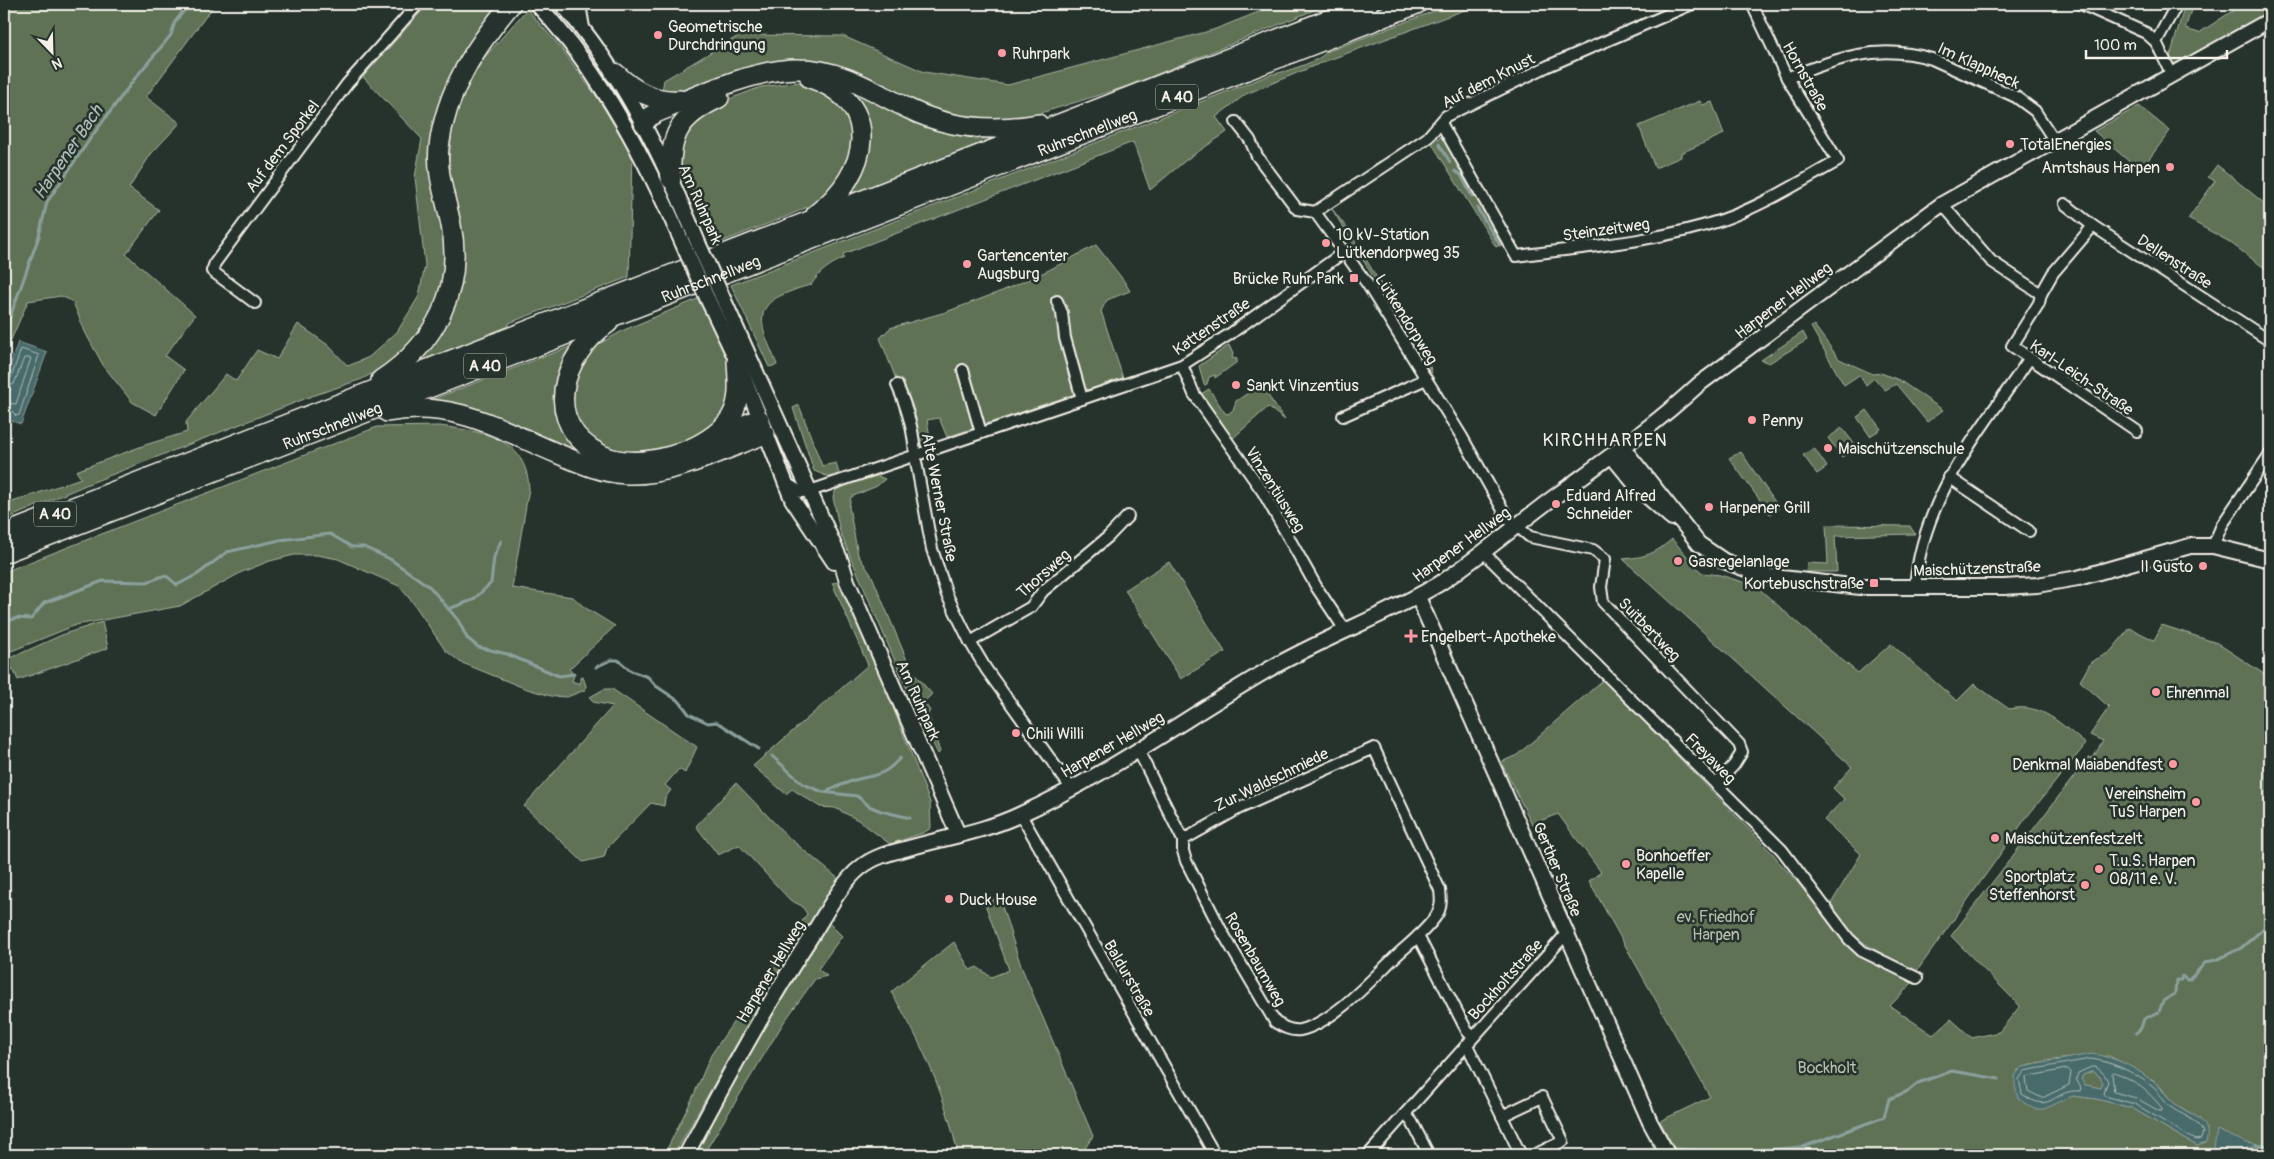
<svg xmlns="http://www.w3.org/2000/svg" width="2274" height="1159" font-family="Pangolin,sans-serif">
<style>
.green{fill:#5e7256;stroke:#a9b29f;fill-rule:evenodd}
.water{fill:#466a6b;stroke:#8ca09d;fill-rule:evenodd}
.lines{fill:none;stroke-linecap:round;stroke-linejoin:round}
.shore{stroke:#aebbb6;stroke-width:1}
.stream{stroke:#8ca09d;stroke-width:3}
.street-casing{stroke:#f4f1e8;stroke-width:14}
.secondary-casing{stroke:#f4f1e8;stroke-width:18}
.highway-casing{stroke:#f4f1e8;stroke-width:22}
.street{stroke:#26332d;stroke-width:10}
.secondary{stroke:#26332d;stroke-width:14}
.highway{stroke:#26332d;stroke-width:19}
.secondary-bridge-casing{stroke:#f4f1e8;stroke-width:18;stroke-linecap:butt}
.secondary-bridge{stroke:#26332d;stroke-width:14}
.poi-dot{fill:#ff9aa2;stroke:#26332d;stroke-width:2}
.labels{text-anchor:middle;stroke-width:5;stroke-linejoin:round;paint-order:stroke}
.shield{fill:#26332d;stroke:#b6b8b0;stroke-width:1}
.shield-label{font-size:15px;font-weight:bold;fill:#f4f1e8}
.poi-label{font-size:16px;fill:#f4f1e8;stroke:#26332d;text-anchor:start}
.street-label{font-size:16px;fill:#f4f1e8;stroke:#26332d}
.park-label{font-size:16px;fill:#b8beae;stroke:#26332d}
.water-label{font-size:18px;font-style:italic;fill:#aebbb6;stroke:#26332d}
.neighbourhood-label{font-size:18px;letter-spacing:1px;fill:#f4f1e8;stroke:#26332d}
</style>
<rect width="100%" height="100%" fill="#26332d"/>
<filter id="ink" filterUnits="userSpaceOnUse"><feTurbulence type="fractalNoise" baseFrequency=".02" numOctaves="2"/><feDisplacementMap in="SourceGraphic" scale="10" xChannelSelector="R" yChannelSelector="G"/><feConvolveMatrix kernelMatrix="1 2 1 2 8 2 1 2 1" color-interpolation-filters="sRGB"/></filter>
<g filter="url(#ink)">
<g class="green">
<polygon points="4,4 215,4 146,97 180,123 151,154 129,188 159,210 126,254 195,315 165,356 184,370 156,415 132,402 103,365 85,332 73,302 61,296 28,301 4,356"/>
<polygon points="428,4 500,4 435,122 447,263 435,311 404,351 384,367 362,379 312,396 88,484 4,520 4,505 81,478 76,471 145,445 187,432 186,422 226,374 236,381 257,350 277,359 298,324 328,345 348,366 369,357 397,332 419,296 425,265 415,177 422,139 363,77"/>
<polygon points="1279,4 1329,4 1128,86 1028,117 976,123 938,113 830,66 721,77 680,91 662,91 664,80 740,35 843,36 924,72 1008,85 1213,30"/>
<path d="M1453,4H1481L1326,61L1246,94L1216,117L1227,132L1186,160L1150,190L1133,142L843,254L844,258C829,265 820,271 811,285C801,287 791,291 782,295C747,310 768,339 777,365L769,367L731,285L1272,74C1283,73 1321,61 1326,52Z"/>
<polygon points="2185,4 2193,4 2185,29 2199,33 2243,4 2270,4 2270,12 2260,19 2174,64 2171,63 2170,57"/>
<polygon points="527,9 561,48 599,100 632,155 629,277 509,323 509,326 405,367 446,315 447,178 454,111 483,59"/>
<polygon points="821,77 1006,134 840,198 867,147"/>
<polygon points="799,82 817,86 850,115 854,156 832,190 816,203 790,215 716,244 679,160 683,129 701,111 732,98 761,87"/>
<polygon points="1700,101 1702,105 1712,102 1724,134 1681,153 1681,157 1655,168 1639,126"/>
<polygon points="2139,106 2170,131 2140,171 2094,131"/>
<polygon points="1444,135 1504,243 1496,247 1431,142"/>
<polygon points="2217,165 2270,208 2270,272 2228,241 2188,219 2215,181 2208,177"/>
<polygon points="1332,209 1347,228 1429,364 1432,373"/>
<polygon points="1096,245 1124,281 1130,291 1107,300 1101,311 1123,378 947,437 939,418 927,420 931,443 921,447 894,380 896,379 880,338 890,328 946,312 1002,291 1049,270"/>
<polygon points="700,298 730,366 730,408 702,438 642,455 607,451 578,426 574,418 571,381 592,348 624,330"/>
<polygon points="1814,325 1839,359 1873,374 1881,373 1899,380 1943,410 1927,422 1896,384 1885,390 1874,378 1866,385 1859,375 1844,385 1811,327"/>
<polygon points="1803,332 1807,340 1769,363 1761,360"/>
<polygon points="582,342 559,411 620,467 418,405"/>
<polygon points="1229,345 1233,354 1232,358 1237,359 1237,362 1215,378 1215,375 1209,377 1207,384 1204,385 1199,366"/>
<polygon points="1256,388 1267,394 1285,420 1268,407 1232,439 1201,397 1201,394 1209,389 1225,413 1228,414 1233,410 1236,401"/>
<polygon points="799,405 822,466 836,463 839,474 829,477 814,471 793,408"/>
<polygon points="1867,410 1881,429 1870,436 1857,417"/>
<path d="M440,426C482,432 526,436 529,488L512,588L573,597L584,607L615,626L569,669L574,675L572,681L580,684V678L583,677L586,686L585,690L567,697L551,696L524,688L460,662L445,650L414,604L399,586L338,559L317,555H294L270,561L242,572L180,606L76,625L4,654V572L377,427Z"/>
<polygon points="1842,428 1856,446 1842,457 1828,438"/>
<polygon points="1814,448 1827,467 1817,474 1803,455"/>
<polygon points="1741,452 1779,508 1770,514 1729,458"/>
<polygon points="878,476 885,479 877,486 851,497 849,507 858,555 872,576 911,670 932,694 924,702 930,711 928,713 940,752 938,754 913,703 840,532 833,497 836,490 856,481"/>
<polygon points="1826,525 1910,526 1915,534 1835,536 1837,572 1806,572 1807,563 1828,564"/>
<path d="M1672,539L1702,573L1720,575L1756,586L1809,633L1858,673L1891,644L1957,701L1974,684L2009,709C2043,702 2061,725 2086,744L2026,818L1917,971C1877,951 1857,945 1829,907L1861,854L1824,820L1844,799L1833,788L1852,767L1623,559C1645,557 1655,554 1672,539Z"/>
<polygon points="1169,562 1225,652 1181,679 1125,590"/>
<polygon points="840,582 878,669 930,802 931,828 923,833 890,844 858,820 835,808 820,807 792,789 786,794 753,766 868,665 832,583"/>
<polygon points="102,622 108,648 18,680 13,669 4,672 4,661 64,634"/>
<path d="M2162,625L2217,643L2270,678V1155H1678L1660,1121L1710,1097L1589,881L1601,872L1558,814L1532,824L1501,762L1517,755L1603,680L1775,856L1779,862L1801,886L1837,931L1859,954L1912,983L1890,1006L1933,1035L1951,1019L1972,1038L1999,1032L2020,1006L1951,936L2089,757L2093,758L2103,741L2090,735L2109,707L2080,681L2091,662L2110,652L2130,628L2154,640ZM2109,1056L2135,1069L2159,1085L2172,1102L2200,1119L2197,1146L2132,1108L2097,1099L2073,1096L2017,1071C2039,1057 2082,1058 2109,1056Z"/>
<polygon points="604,689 612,689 697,747 685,773 679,769 665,785 671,790 665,798 664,806 651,803 607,848 604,857 583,862 524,806 613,706 593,702 590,697"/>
<path d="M736,783L788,837L840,880C777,966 727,1062 674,1155H664L693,1097L711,1055L807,914L802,906L790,900L739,845L718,855L696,826Z"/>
<path d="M999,897L1021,966L1093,1136L1082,1153L1090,1155H958C946,1097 922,1042 891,992L954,942L970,970L977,967L991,977L1009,970L985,904Z"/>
<polygon points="829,923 842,936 818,969 827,976 815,979 784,1022 703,1155 691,1155 781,993"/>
<polygon points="2093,1071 2100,1077 2103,1083 2101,1088 2085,1085 2081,1079 2083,1075"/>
</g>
<g class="water">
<polygon points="18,342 47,352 21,424 9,420 10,416 4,413 4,382"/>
<path d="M2091,1054C2116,1057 2138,1068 2157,1085C2163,1090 2167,1097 2173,1102C2189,1116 2213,1117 2206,1143L2197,1146L2132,1108L2097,1099L2073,1096L2044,1109H2035L2018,1098C2015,1085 2011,1075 2023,1067ZM2093,1071L2100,1077L2103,1083L2101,1088L2085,1085L2081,1079L2083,1075Z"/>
<path d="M2217,1130L2247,1143L2260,1145C2245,1149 2228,1154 2214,1148Z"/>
</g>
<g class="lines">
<g class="shore">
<polyline points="4,381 11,378 21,349 39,355 19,415 16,416 12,411 4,409"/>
<polyline points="4,388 14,384 24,358 31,358 16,404 4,403"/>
<path d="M2091,1059C2114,1062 2136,1073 2154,1088C2160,1093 2163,1101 2169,1106C2181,1115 2196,1118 2203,1132L2201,1139L2197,1140L2192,1138L2135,1104L2105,1096L2104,1093L2108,1081L2104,1074L2096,1067H2091L2078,1073L2076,1079L2081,1088L2080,1091C2052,1089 2052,1116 2022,1094L2019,1079L2025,1071Z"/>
<polygon points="2068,1069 2071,1072 2069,1085 2042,1098 2028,1091 2026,1080 2027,1077"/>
<path d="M2114,1072C2134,1079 2149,1092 2162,1108V1111H2159L2136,1098L2114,1092L2112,1074Z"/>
</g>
<g class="stream">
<polyline points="1439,144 1450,162"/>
<polyline points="1455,171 1461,175 1472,196"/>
<polyline points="1477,208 1500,245"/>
<polyline points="4,334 39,236 47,202 92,136 136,77 171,35 175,22 189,4"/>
<polyline points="448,609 473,600 491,583 494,557 501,541"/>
<polyline points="4,622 17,618 31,619 44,603 103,581 147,582 163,576 168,577 177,585 198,574 227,552 280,540 330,534 352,547 364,547 390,559 430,587 458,620 467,638 478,647 507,654 559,676 574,674"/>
<polyline points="596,667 611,660 618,660 631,671 648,677 656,686 680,702 689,714 708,723 716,722 722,725 759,749"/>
<polyline points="772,756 803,784 823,792 857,796 869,806 881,811 910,818"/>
<path d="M825,792C835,788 845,783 855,780C877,774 883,777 900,758"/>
<polyline points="2136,1033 2141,1028 2144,1019 2159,1012 2163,1001 2175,994 2176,980 2181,980 2182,976 2187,980 2190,979 2206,962 2216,960 2241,948 2270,923"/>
<polyline points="2256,1146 2270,1145"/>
<polyline points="1676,1149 1731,1152 1803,1147 1884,1117 1889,1099 1908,1091 1918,1083 1952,1071 1999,1079"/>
</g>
<defs>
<g id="street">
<polyline points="580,4 584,28"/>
<polyline points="2081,4 2146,33 2156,42"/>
<polyline points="2172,75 2156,42 2177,4"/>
<path d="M1787,78C1837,58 1878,43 1932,59L2016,97L2035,111L2054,140"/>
<polyline points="1236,122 1250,140 1257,156 1297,209 1315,212 1368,285 1462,437 1508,519 1530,537 1593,550 1605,559 1601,587 1603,602 1739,744 1742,752 1734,765 1716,784"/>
<path d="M1441,123L1516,256C1584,247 1656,242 1722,220C1762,206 1800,182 1838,161L1787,78L1752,4"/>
<polyline points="1942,204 1991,261 2041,294"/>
<polyline points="2065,204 2093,226 2270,341"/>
<polyline points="1315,212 1427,138 1446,116 1548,66 1692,4"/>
<polyline points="2093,226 2053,273 2041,294 2039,303 2012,346 2137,431"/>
<polyline points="1057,301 1062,313 1065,338 1082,399"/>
<polyline points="255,303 212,271 215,263 347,84 418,4"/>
<polyline points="1182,365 1194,394 1263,492 1317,588 1345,630"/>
<polyline points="963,370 981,433"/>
<path d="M897,385C907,407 914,431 915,456L932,549L947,595L970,642L986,669L1071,788"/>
<polyline points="1343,416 1426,379"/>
<polyline points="1949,477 2029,531"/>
<polyline points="786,483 801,492 810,491 1182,365 1230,334 1344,252"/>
<polyline points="2213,546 2222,525 2270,454"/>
<polyline points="1483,552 1782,850 1849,939 1862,951 1917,978"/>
<path d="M1915,588C1922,497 1980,432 2029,359"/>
<polyline points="970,642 1031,607 1043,591 1108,537 1128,516"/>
<path d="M1138,750L1183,840V851L1186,861L1221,930L1275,1022C1283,1027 1290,1031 1300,1030C1332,1024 1373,978 1396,956C1409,944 1426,931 1436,916C1442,908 1441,899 1440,890L1374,748L1240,808L1183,840"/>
<polyline points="1021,815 1215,1155"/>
<polyline points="1418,936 1467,1031 1473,1037"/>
<polyline points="1467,1045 1521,1155"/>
<polyline points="1405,1114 1412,1122 1429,1155"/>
<polyline points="1502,1116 1542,1097 1563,1141 1534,1155"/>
<polyline points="1368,1155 1567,933"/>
</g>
<g id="secondary">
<path d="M537,4C604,76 647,162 686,251"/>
<path d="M562,4C624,75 663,158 699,245"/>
<polyline points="721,294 841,561 847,581 958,834"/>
<polyline points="708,300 737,361 792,499 834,562"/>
<polyline points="1623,448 1699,544 1724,561 1765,576 1860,587 2004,587 2037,585 2078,578 2190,546 2213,546 2270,560"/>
<polyline points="1612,456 1640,490 1672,518"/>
<polyline points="1418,597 1650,1122 1668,1155"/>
<path d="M686,1155C726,1080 767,1004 814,932C826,913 842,882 860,868C873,857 889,853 905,849C942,838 983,832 1019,815C1106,776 1184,719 1266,671C1322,638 1383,617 1439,584C1480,557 1517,524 1557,495C1606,459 1654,426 1698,385L1942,204L2270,20"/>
</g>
<g id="highway">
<path d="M615,73C634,91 653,102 680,100"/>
<path d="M810,78C885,103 869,174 816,214"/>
<path d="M644,123L649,117L656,113C696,96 756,68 800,69C841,69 874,92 909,109C950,129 993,132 1038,124"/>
<path d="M671,179C669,136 678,117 719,98"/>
<path d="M608,323C561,356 540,424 602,455C638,473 710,451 731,417C741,400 738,380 737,361"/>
<path d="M381,380C435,344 464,290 451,225C446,198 436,174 439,147C446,90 476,46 511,4"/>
<path d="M387,412C456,399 500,430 561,455C582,464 603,473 626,474C674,476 721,450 765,434"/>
<polyline points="716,437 759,419"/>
<polyline points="4,534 1368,4"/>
<path id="s1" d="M4,553L1417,4"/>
</g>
</defs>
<use href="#street" class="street-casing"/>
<use href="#secondary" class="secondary-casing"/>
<use href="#highway" class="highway-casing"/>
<use href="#street" class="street"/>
<use href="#secondary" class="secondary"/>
<use href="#highway" class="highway"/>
<defs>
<g id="secondary-bridge">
<polyline points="699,245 721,294"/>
<polyline points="686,251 708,300"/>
</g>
</defs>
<use href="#secondary-bridge" class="secondary-bridge-casing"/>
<use href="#secondary-bridge" class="secondary-bridge"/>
</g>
</g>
<g class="poi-dot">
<circle cx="658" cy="35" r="5"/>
<circle cx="1002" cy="53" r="5"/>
<circle cx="2010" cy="144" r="5"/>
<circle cx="2170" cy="167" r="5"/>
<circle cx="1326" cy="243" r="5"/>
<circle cx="967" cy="264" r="5"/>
<rect x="1349" y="273" width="10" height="10" rx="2.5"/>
<circle cx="1236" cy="385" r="5"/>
<circle cx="1752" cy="420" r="5"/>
<circle cx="1828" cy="448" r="5"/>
<circle cx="1556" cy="504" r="5"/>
<circle cx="1709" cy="507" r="5"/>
<circle cx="1678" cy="561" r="5"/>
<circle cx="2203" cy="566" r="5"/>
<rect x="1869" y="578" width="10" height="10" rx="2.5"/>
<path d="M1408.5 628.5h5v5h5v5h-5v5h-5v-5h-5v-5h5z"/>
<circle cx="2156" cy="692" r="5"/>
<circle cx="1016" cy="733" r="5"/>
<circle cx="2173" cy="764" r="5"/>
<circle cx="2196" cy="802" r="5"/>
<circle cx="1995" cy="838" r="5"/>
<circle cx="1626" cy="864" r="5"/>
<circle cx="2099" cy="869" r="5"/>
<circle cx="2085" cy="885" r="5"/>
<circle cx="949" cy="899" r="5"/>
</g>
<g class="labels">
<g class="shield">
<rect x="1156" y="84.5" width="42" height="25" rx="4"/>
<rect x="464" y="353.5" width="42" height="25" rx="4"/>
<rect x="34" y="501.5" width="42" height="25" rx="4"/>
</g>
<g class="shield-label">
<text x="1177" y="102">A 40</text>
<text x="485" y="371">A 40</text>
<text x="55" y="519">A 40</text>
</g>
<g class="poi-label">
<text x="668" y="32">Geometrische<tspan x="668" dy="18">Durchdringung</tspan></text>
<text x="1012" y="59">Ruhrpark</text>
<text x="2020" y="150">TotalEnergies</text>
<text x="2160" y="173" text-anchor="end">Amtshaus Harpen</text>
<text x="1336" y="240">10 kV-Station<tspan x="1336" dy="18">Lütkendorpweg 35</tspan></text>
<text x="977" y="261">Gartencenter<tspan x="977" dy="18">Augsburg</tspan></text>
<text x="1344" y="284" text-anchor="end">Brücke Ruhr Park</text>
<text x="1246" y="391">Sankt Vinzentius</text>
<text x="1762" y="426">Penny</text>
<text x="1838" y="454">Maischützenschule</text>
<text x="1566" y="501">Eduard Alfred<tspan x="1566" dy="18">Schneider</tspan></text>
<text x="1719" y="513">Harpener Grill</text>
<text x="1688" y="567">Gasregelanlage</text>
<text x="2193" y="572" text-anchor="end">Il Gusto</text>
<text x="1864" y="589" text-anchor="end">Kortebuschstraße</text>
<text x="1421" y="642">Engelbert-Apotheke</text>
<text x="2166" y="698">Ehrenmal</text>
<text x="1026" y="739">Chili Willi</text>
<text x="2163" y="770" text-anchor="end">Denkmal Maiabendfest</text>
<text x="2186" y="799" text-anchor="end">Vereinsheim<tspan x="2186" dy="18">TuS Harpen</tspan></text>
<text x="2005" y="844">Maischützenfestzelt</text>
<text x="1636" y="861">Bonhoeffer<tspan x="1636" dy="18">Kapelle</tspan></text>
<text x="2109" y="866">T.u.S. Harpen<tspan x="2109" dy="18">08/11 e. V.</tspan></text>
<text x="2075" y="882" text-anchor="end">Sportplatz<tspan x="2075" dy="18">Steffenhorst</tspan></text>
<text x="959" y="905">Duck House</text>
</g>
<g class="street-label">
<text transform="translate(1979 65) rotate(25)" y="6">Im Klappheck</text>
<text transform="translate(1806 76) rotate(61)" y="6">Hornstraße</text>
<text transform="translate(1488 80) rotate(-27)" y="6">Auf dem Knust</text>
<text dy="6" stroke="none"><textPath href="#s1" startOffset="1162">Ruhrschnellweg</textPath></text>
<text transform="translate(282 146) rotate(-53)" y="6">Auf dem Sporkel</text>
<text transform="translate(701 204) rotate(66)" y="6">Am Ruhrpark</text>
<text transform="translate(1606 229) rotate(-8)" y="6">Steinzeitweg</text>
<text transform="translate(2175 261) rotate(33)" y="6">Dellenstraße</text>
<text dy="6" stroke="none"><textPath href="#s1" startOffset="758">Ruhrschnellweg</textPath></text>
<text transform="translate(1783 300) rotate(-37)" y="6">Harpener Hellweg</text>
<text transform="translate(1407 319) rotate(58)" y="6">Lütkendorpweg</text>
<text transform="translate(1211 326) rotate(-34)" y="6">Kattenstraße</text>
<text transform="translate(2082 377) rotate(34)" y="6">Karl-Leich-Straße</text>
<text dy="6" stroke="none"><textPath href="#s1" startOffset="352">Ruhrschnellweg</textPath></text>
<text transform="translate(1276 489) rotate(58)" y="6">Vinzentiusweg</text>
<text transform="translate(940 497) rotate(79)" y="6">Alte Werner Straße</text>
<text transform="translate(1461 544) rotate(-36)" y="6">Harpener Hellweg</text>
<text transform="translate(1977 568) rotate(-2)" y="6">Maischützenstraße</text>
<text transform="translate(1043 573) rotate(-41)" y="6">Thorsweg</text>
<text transform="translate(1650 629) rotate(46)" y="6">Suitbertweg</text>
<text transform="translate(919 700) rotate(66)" y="6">Am Ruhrpark</text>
<text transform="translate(1112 744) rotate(-30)" y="6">Harpener Hellweg</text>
<text transform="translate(1711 758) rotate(45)" y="6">Freyaweg</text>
<text transform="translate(1271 779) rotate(-26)" y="6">Zur Waldschmiede</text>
<text transform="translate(1558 869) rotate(67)" y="6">Gerther Straße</text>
<text transform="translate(1256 959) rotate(60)" y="6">Rosenbaumweg</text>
<text transform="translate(770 971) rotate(-59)" y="6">Harpener Hellweg</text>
<text transform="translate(1130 978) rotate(60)" y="6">Baldurstraße</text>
<text transform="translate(1505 979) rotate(-48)" y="6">Bockholtstraße</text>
</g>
<g class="park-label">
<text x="1716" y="922">ev. Friedhof<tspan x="1716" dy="18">Harpen</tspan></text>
<text x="1827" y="1073">Bockholt</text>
</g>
<g class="water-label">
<text transform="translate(68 152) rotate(-56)" y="6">Harpener Bach</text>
</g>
<g class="neighbourhood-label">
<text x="1605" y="446">KIRCHHARPEN</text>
</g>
</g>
<rect width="2274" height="1159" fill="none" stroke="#26332d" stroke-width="20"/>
<rect x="10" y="10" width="2254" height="1139" fill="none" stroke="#f4f1e8" stroke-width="2" filter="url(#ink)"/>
<g transform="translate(52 52) rotate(157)" stroke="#26332d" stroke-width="4" paint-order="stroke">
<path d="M0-4L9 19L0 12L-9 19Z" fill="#f4f1e8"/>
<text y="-8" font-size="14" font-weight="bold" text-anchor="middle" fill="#f4f1e8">N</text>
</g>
<path d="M2086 50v8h141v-8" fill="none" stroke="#f4f1e8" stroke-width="2.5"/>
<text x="2094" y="50" font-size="15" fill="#f4f1e8" stroke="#26332d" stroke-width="4" paint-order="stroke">100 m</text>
</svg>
